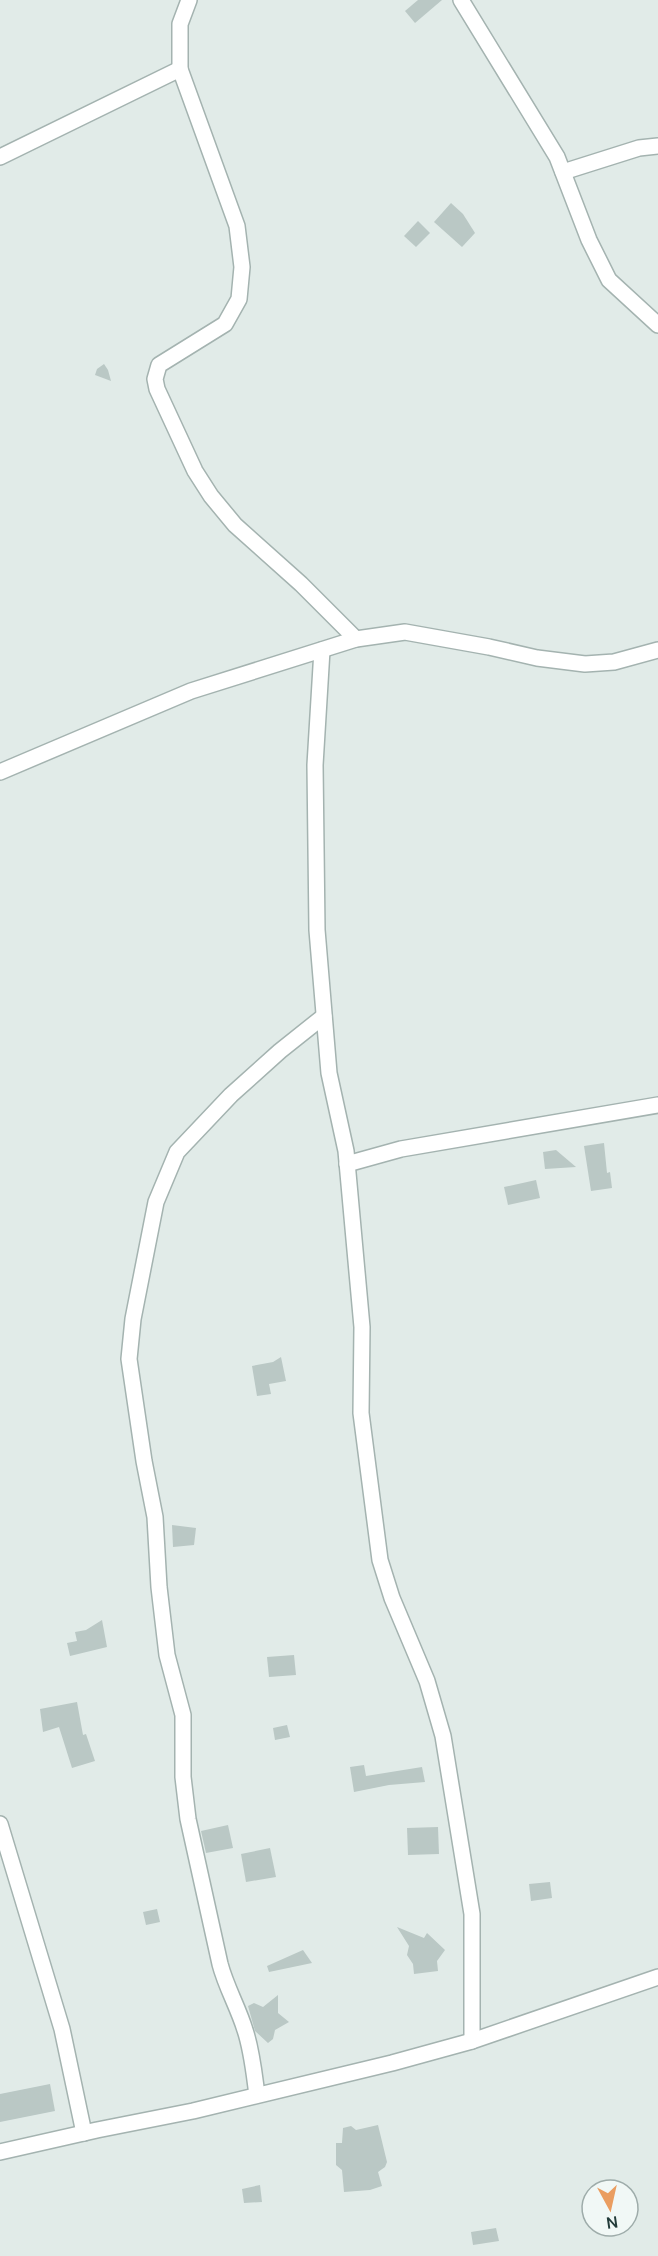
<svg xmlns="http://www.w3.org/2000/svg" width="658" height="2256" font-family="Manrope,sans-serif">
<style>
.building{fill:#bac8c5}
.lines{fill:none;stroke-linecap:round;stroke-linejoin:round}
.street-casing{stroke:#a4b3b0;stroke-width:18}
.street{stroke:#fff;stroke-width:15}
</style>
<rect width="100%" height="100%" fill="#e1ebe8"/>
<g class="building">
<polygon points="418,0 442,0 415,23 405,11"/>
<polygon points="451,203 463,214 475,233 462,247 434,222"/>
<polygon points="418,221 430,233 416,247 404,236"/>
<polygon points="104,364 108,370 111,381 95,375 97,369"/>
<polygon points="604,1143 607,1173 610,1172 612,1188 591,1191 584,1146"/>
<polygon points="556,1150 576,1167 545,1169 543,1152"/>
<polygon points="536,1180 540,1198 508,1205 504,1187"/>
<polygon points="281,1357 286,1381 269,1384 271,1394 257,1396 252,1366 273,1362"/>
<polygon points="172,1525 196,1528 194,1545 173,1547"/>
<polygon points="102,1620 107,1647 70,1656 67,1643 77,1641 75,1632 86,1630"/>
<polygon points="294,1655 296,1675 269,1677 267,1657"/>
<polygon points="77,1702 83,1735 86,1734 95,1761 72,1768 59,1727 43,1732 40,1709"/>
<polygon points="287,1725 290,1737 275,1740 273,1728"/>
<polygon points="364,1765 366,1776 422,1767 425,1782 389,1785 354,1792 350,1767"/>
<polygon points="228,1825 233,1848 206,1853 201,1831"/>
<polygon points="438,1827 439,1854 408,1855 407,1828"/>
<polygon points="270,1848 276,1877 246,1882 241,1854"/>
<polygon points="550,1882 552,1898 531,1901 529,1884"/>
<polygon points="157,1909 160,1922 146,1925 143,1912"/>
<polygon points="397,1927 424,1938 427,1933 445,1950 437,1961 438,1971 414,1974 413,1964 407,1955 409,1946"/>
<polygon points="303,1950 312,1963 269,1972 267,1966"/>
<polygon points="278,1995 278,2013 289,2022 275,2030 273,2039 268,2043 255,2031 248,2006 254,2003 263,2007"/>
<polygon points="50,2084 55,2111 0,2122 0,2094"/>
<polygon points="378,2125 387,2162 385,2167 378,2172 382,2186 370,2190 344,2192 342,2170 336,2165 336,2143 342,2143 343,2128 351,2126 356,2130"/>
<polygon points="260,2185 262,2202 244,2203 242,2189"/>
<polygon points="496,2228 499,2241 473,2245 471,2232"/>
</g>
<g class="lines">
<defs>
<g id="street">
<polyline points="189,0 180,24 180,69 237,226 242,267 239,299 225,324 159,365 155,379 157,389 195,471 211,496 235,525 301,584 356,639"/>
<polyline points="461,0 557,157 589,240 609,280 658,325"/>
<polyline points="0,157 180,69"/>
<polyline points="563,172 639,148 658,146"/>
<polyline points="322,650 315,765 317,930 329,1073 346,1151 362,1327 361,1413 380,1560 392,1598 427,1681 443,1736 472,1914 472,2041"/>
<polyline points="0,772 191,691 356,639 405,632 489,647 537,658 585,664 614,662 658,650"/>
<polyline points="347,1164 401,1149 658,1105"/>
<polyline points="0,1824 62,2029 84,2133"/>
<path d="M257,2095C254,2073 252,2051 245,2030C238,2007 226,1987 220,1964L188,1819L183,1777V1715L167,1655L159,1587L155,1517L144,1461L129,1359L133,1319L156,1202L177,1152L231,1095L280,1051L324,1016"/>
<polyline points="0,2152 97,2130 193,2111 392,2063 472,2041 658,1977"/>
</g>
</defs>
<use href="#street" class="street-casing"/>
<use href="#street" class="street"/>
</g>
<g transform="translate(610 2208) rotate(172)"><circle r="28" fill="#f1f8f6" stroke="#9eacaa" stroke-width="1.5"/>
<path d="M0-4.5L10 22L0 15L-10 22Z" fill="#ea9d60"/>
<text y="-9" font-size="16" font-weight="bold" text-anchor="middle" fill="#223b39">N</text>
</g>
</svg>
